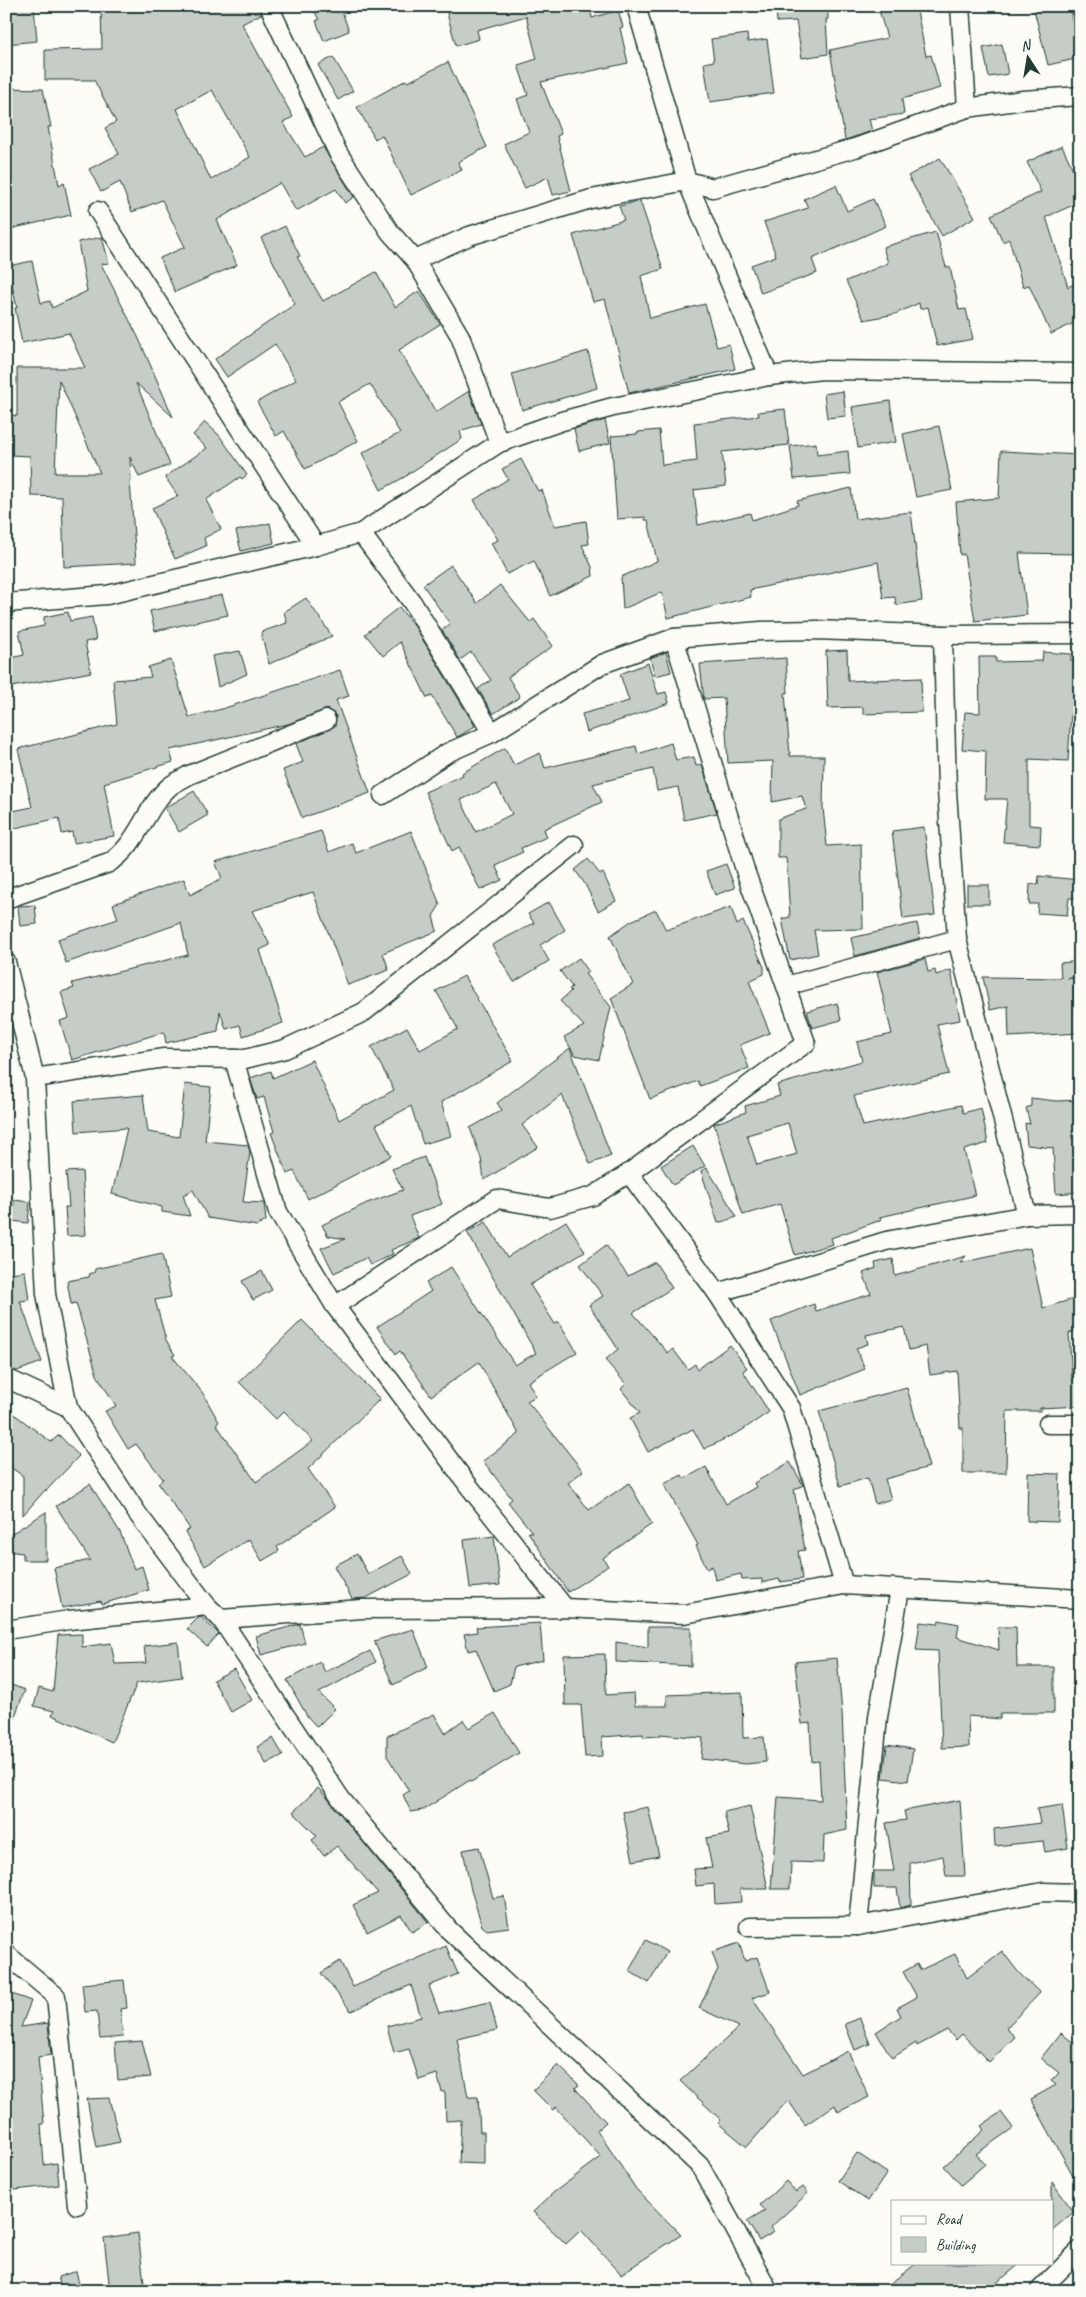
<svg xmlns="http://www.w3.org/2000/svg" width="1086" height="2297" font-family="Caveat,sans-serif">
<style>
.building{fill:#c6cdc7;stroke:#1f3d34;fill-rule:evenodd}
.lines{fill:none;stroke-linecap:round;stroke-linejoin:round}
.minor-casing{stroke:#1f3d34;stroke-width:21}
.minor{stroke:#fdfcf7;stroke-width:18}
</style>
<rect width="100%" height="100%" fill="#fdfcf7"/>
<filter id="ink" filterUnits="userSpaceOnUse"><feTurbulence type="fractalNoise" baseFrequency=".02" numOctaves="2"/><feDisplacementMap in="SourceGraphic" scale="10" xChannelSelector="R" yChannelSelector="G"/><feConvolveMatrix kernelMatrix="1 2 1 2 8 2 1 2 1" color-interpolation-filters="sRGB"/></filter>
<g filter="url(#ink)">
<g class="building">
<polygon points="6,6 34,6 37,41 6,44"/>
<path d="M101,6H259L261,14L242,24L293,117L283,122L305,157L323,147L354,197L345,203L336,189L296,211L280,183L217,220L237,265L175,292L160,258L185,247L162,200L132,212L120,182L101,192L89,169L119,154L105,128L116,122L94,80H45V50L102,49ZM212,90L250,157L211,180L177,109Z"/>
<polygon points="312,6 340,6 349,31 324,41 316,21 319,20"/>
<polygon points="445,6 590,6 592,18 618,10 623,27 620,28 628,63 541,82 561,134 557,136 571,191 553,195 548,177 525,188 504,144 529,132 517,99 528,95 518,65 537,59 526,16 477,30 479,39 456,46"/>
<polygon points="776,6 828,6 828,19 826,19 828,54 802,58 796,21 777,22"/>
<polygon points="893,6 916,6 926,56 931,55 940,88 902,99 904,114 869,119 872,131 845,140 830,50 887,38 879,10"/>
<polygon points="1033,6 1069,6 1080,58 1048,65"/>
<polygon points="747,34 748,42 767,39 774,93 710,102 704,63 714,61 711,39"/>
<polygon points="1002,44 1008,74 989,77 983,48"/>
<polygon points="333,57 353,91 338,100 318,65"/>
<polygon points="448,62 487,147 458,162 462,170 411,195 382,135 375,139 357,107 406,80 408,82"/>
<polygon points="6,88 43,89 51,127 48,127 59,185 64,182 71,215 6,230"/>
<polygon points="1062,146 1080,184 1080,202 1046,217 1068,287 1080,281 1080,320 1051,334 1029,285 1023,287 1009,239 1003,242 991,215 1041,192 1027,162"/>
<polygon points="940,158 975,217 942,236 908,176"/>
<polygon points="836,185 847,211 873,199 886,226 812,259 817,273 761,293 751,265 776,256 764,222 808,208 804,199"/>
<polygon points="640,201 663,269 641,276 650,318 705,304 717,347 729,344 735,369 629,393 605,299 593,302 573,235 624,220 619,206"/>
<polygon points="285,226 300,256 297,257 323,301 376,272 395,307 419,291 440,324 399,350 436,412 469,391 481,424 460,431 462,439 408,474 408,475 381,490 362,453 400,433 370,384 338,402 358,441 305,469 284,431 276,436 257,402 296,380 275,344 227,377 215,359 295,304 261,238"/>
<polygon points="936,232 946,267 950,267 959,310 966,309 973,339 937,346 928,307 920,309 919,303 895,314 864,320 846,281 888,263 883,247"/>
<path d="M102,237L109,263L101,264L139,339L173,417L136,383L170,465L139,477L130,457L131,480L130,481L136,563L64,567L62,497L31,496L30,456L10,455L11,415L17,416V368H85L69,333L22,343L15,308H17L8,266L32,261L41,303L50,301L52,308L87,291L78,242ZM59,380L100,473H55Z"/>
<polygon points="588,351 597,388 522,410 512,374"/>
<polygon points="843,391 846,416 827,418 824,394"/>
<polygon points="890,401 896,442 858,448 852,407"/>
<polygon points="785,409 789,445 722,452 726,486 694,490 698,525 750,513 752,520 798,505 797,501 851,488 855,519 911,512 922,601 896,605 895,597 883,598 878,562 750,590 751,597 668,618 662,592 623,609 621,577 657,561 648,520 645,520 645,517 617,519 611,436 638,434 638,432 659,430 662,465 697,461 694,423 759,416 758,412"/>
<polygon points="605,420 610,443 579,451 574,429"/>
<polygon points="205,422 219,435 247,475 242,479 240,477 206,500 221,529 204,538 206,546 175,559 152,508 178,496 165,477 207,448 193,435"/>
<polygon points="939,426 952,490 916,497 903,434"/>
<polygon points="816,443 817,455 848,451 850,474 794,479 790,446"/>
<polygon points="1001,451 1080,455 1080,554 1019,553 1027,615 975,621 964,554 960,555 956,502 999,498"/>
<polygon points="521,459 538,491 542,490 555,526 586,521 589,544 582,545 592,567 593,576 550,596 534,561 507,574 491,543 498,540 474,500 508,479 502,469"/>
<polygon points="270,523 274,543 241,551 236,531"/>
<polygon points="451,565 477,603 500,585 530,622 534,619 553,646 508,677 520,697 493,714 478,689 491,680 471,652 460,660 442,630 450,624 423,585"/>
<polygon points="222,595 228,615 155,631 150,611"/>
<polygon points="306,598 332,636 269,664 261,632 287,623 284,612"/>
<polygon points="399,607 415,627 475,726 461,735 457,737 432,696 427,698 400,642 383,656 365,634"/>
<polygon points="68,612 70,621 92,617 96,640 85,642 91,672 6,688 6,659 24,655 19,631 44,626 44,617"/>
<polygon points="847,650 848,681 921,678 922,712 863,714 863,707 828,708 826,651"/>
<polygon points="240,651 247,674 218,687 212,656"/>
<polygon points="666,652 671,672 655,676 650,658"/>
<polygon points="1043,652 1071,654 1071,661 1080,661 1080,714 1071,713 1068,761 1029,759 1029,825 1041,826 1040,845 1003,842 1007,799 985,799 986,751 962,749 965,712 980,713 979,657 996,657 996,662 1042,661"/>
<polygon points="786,658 788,693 785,693 790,756 824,756 823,808 827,846 861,844 863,929 814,930 818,954 790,960 782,919 790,917 787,869 786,858 778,858 778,819 806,809 802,796 772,802 773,761 728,763 724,698 704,699 700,664"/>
<polygon points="171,660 189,717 222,709 340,670 349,696 336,700 370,793 302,818 283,770 303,762 296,744 335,726 336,716 327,709 288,724 170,750 173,762 104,783 114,836 74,843 72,832 62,834 59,818 11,829 8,812 32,807 18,749 117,724 113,680 151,677 148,667"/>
<polygon points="648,663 658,694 666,692 669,703 587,732 582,714 629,701 620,674"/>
<path d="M671,743L676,760L694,757L696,766L702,765L717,813L684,820L678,787L657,791L653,769L593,784L602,802L544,829L547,837L521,848L523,852L495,865L502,880L480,890L459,847L452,851L425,792L463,775L462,773L505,748L514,765L540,753L545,768L636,746L638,754ZM496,784L512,814L476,832L461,800Z"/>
<polygon points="194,791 208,815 179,832 165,808"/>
<polygon points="924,827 935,915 903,919 892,831"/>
<polygon points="321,831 329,852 352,843 356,853 411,831 440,905 433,916 437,931 383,953 389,970 348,985 313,892 252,911 270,945 260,950 283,1023 243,1036 240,1025 226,1029 220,1011 218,1031 166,1043 164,1032 72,1060 60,1021 69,1018 61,992 74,988 72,983 188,955 181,923 66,963 58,939 118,919 113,904 184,879 190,895 222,878 215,862"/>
<polygon points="588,859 600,874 603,873 616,901 598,911 585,884 575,870"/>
<polygon points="726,864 735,888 715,895 706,871"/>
<polygon points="1039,876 1080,880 1080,898 1069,898 1067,915 1037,913 1038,904 1029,904 1030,884 1038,885"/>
<rect x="967" y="885" width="22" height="19"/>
<polygon points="549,902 565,930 540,945 549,961 514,982 492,945 534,923 528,914"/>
<polygon points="35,905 37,924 20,926 18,906"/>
<polygon points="731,907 737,925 743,921 764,967 764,974 749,981 770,1033 740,1045 749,1068 700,1086 698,1081 650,1099 611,998 633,984 610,936 631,921 656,910 666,930"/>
<polygon points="917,923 920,938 855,956 851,938"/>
<polygon points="579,958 589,972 585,974 611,1007 599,1060 575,1055 564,1037 584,1026 560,1001 571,991 569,989 572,987 560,971"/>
<path d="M925,959L928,972L935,970L936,975L951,970L960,1020L937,1024L949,1074L854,1096L863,1126L961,1105L963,1113L981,1108L988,1143L964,1150L975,1196L972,1194L973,1196L880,1217L881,1220L831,1238L833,1244L795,1255L780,1204L743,1215L714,1124L746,1112L745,1106L780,1096L777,1085L862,1061L857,1042L892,1034L877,972ZM788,1123L797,1154L757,1165L747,1135Z"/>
<polygon points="1080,961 1080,977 1068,978 1073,978 1076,1015 1080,1014 1080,1033 1009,1037 1008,1006 990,1010 983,977 1061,978 1060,963"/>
<polygon points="464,976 513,1061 441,1102 451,1136 423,1144 411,1106 376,1125 391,1156 308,1199 294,1171 287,1174 271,1133 274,1132 264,1097 257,1099 250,1078 271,1071 273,1078 312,1060 339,1120 394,1090 371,1047 407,1027 420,1050 458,1029 436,991"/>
<polygon points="837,1003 841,1020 812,1028 807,1011"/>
<polygon points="570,1048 611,1156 590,1164 562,1095 522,1125 538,1147 484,1180 481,1158 470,1128 502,1110 497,1103"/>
<polygon points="185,1084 211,1087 205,1141 248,1145 250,1152 243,1202 264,1203 266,1221 257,1226 208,1218 193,1190 183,1195 190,1216 162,1212 162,1207 112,1194 127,1128 76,1132 74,1101 143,1095 148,1132 179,1137"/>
<polygon points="1031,1098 1056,1101 1080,1100 1080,1192 1056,1194 1053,1148 1027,1145 1025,1123 1030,1124 1026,1108 1031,1106"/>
<polygon points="693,1146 705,1166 673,1185 661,1166"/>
<polygon points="424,1157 442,1204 410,1216 419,1238 391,1250 393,1254 370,1265 366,1258 334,1273 321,1248 345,1239 328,1236 322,1225 367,1203 403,1190 392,1169"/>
<polygon points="707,1168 737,1217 718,1223 701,1171"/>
<polygon points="82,1171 86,1235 67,1236 65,1207 69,1207 66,1172"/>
<polygon points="14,1200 30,1202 28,1223 12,1221"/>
<polygon points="566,1221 585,1251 530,1285 555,1324 559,1322 577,1352 528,1382 536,1396 527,1401 583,1471 568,1483 589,1510 629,1483 652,1524 603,1558 608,1566 568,1592 528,1532 532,1532 508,1502 512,1499 483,1461 519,1434 479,1362 431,1396 400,1351 396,1354 377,1327 431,1291 426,1283 451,1267 515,1365 536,1353 467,1232 486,1222 507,1257"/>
<polygon points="606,1245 628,1276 655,1262 672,1288 633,1313 668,1353 673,1349 688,1369 695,1364 698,1369 730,1345 747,1368 743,1371 769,1412 741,1431 704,1449 693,1429 648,1452 630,1418 640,1413 621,1389 626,1384 605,1360 618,1349 589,1305 603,1296 580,1265"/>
<polygon points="1030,1248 1043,1308 1080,1297 1080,1329 1069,1333 1072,1378 1080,1378 1080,1406 1040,1408 1040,1411 1007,1411 1006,1473 963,1473 963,1428 960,1428 957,1371 930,1375 926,1346 909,1350 904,1327 866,1335 868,1344 856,1348 865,1369 800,1395 771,1321 814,1304 816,1311 871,1294 863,1273 876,1268 875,1263 893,1259 895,1276 966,1256 960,1263"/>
<polygon points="162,1254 171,1297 155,1300 166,1340 175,1355 172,1356 202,1392 219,1422 216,1424 256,1482 313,1441 284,1411 276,1419 239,1382 302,1320 380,1399 308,1469 335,1507 277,1547 279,1551 262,1561 249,1539 205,1566 185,1532 190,1529 158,1483 163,1479 136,1444 128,1449 105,1411 116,1406 97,1375 76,1303 71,1304 67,1281 89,1277 90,1273 94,1273 95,1269"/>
<polygon points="6,1269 10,1273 25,1271 29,1300 20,1301 42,1362 17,1371 6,1368"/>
<polygon points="262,1271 272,1290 253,1300 242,1281"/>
<polygon points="907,1388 929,1467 885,1479 891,1499 875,1504 868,1478 840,1486 819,1411"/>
<polygon points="6,1408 51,1442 59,1435 79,1456 46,1491 46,1489 23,1515 23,1476 6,1464"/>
<polygon points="790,1462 803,1485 794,1490 805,1550 798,1551 802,1579 780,1582 779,1579 762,1583 762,1579 742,1580 741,1574 715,1580 712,1566 707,1569 696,1546 698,1545 664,1484 682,1475 684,1479 706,1467 726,1504 756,1487 754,1483"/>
<polygon points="1028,1473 1060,1474 1058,1522 1027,1521"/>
<polygon points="90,1484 120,1532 134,1569 142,1566 149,1590 102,1604 101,1601 62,1608 54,1568 90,1560 56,1506"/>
<polygon points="46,1512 46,1560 23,1560 23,1553 6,1551 6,1537"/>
<polygon points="494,1536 500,1585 470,1588 464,1540"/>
<polygon points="357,1554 368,1574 402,1556 412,1574 366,1598 352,1599 334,1566"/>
<polygon points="201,1617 219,1634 207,1647 187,1629 198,1618"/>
<polygon points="939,1620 959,1624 957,1637 999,1650 998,1627 1016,1627 1017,1667 1054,1667 1054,1713 1000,1713 1000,1719 968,1716 969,1747 942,1748 938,1651 916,1650 920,1622 938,1624"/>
<polygon points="540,1623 543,1660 514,1667 510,1684 494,1691 476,1649 468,1651 464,1634 477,1632 476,1627"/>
<polygon points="300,1624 305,1643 261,1655 256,1636"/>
<polygon points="648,1627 691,1627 691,1666 616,1662 616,1642 648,1647"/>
<polygon points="413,1629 428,1667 393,1685 374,1641"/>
<polygon points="82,1634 82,1647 111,1643 115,1664 146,1663 144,1646 178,1642 182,1677 137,1683 112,1742 52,1715 54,1711 34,1706 39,1688 53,1692 58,1635"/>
<polygon points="370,1651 376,1662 319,1693 335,1709 317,1727 307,1716 287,1680 320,1662 325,1672"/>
<polygon points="605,1654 606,1695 634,1693 635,1706 667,1706 667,1695 742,1692 743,1738 764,1737 766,1762 746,1764 701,1759 703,1738 660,1734 660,1736 643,1737 643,1734 602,1737 603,1756 585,1757 581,1705 565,1705 564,1655"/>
<polygon points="837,1658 842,1712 847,1830 824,1835 823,1863 791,1862 790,1889 771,1889 778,1797 821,1800 819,1761 812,1762 810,1723 802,1724 795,1662"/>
<polygon points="234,1669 252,1700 231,1712 213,1680"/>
<polygon points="6,1683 25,1690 8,1734 6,1733"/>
<polygon points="495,1713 519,1753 471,1782 470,1780 423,1810 411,1812 403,1795 409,1791 387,1756 387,1736 434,1714 445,1733 463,1720 469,1728"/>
<polygon points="273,1738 283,1755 266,1764 257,1747"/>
<polygon points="887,1745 913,1749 908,1781 883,1778"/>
<polygon points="318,1788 329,1800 428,1922 412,1932 401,1915 367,1932 353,1905 378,1893 337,1846 324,1856 312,1840 317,1836 293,1812"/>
<polygon points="960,1800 965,1876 946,1876 943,1856 910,1863 911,1905 900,1908 897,1888 874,1888 874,1871 894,1871 886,1823 906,1820 904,1811"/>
<polygon points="1062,1805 1068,1848 1045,1852 1043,1841 995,1846 994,1829 1040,1823 1037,1809"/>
<polygon points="750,1806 768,1889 740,1889 741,1902 715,1904 714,1884 696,1886 694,1869 712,1868 706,1838 729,1834 724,1812"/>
<polygon points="648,1807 659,1856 633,1861 623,1812"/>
<polygon points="479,1847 493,1898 504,1896 509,1927 487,1930 482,1926 471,1890 463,1850"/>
<polygon points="646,1940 667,1952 649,1983 629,1971"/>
<polygon points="739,1943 745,1961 757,1957 770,1992 752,1998 803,2074 848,2051 869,2097 838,2112 835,2105 805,2125 788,2100 747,2147 718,2123 721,2120 680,2081 739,2027 699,2008 718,1969 712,1952"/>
<polygon points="446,1946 458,1974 429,1986 439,2013 490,2002 497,2030 457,2039 468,2097 478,2097 480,2132 484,2132 484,2164 459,2163 461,2120 446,2121 445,2092 442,2092 437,2074 419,2080 409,2049 394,2053 387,2026 421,2017 411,1985 351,2011 321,1973 340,1961 353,1987"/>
<polygon points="1002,1951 1019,1973 1040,1993 1006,2028 1015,2037 989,2062 962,2034 956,2040 947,2030 917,2046 916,2043 892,2058 876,2032 901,2016 897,2008 917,1997 903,1972 917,1964 920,1970 955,1954 967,1978"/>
<polygon points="124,1980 127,2008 120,2009 123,2037 100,2039 97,2011 85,2012 82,1984"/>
<polygon points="6,1992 31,2001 21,2027 48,2023 51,2055 38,2057 44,2124 41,2124 44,2165 57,2163 59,2185 6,2191"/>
<polygon points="860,2018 870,2044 855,2050 845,2024"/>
<polygon points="1061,2033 1080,2048 1080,2188 1031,2099 1056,2085 1051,2081 1059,2073 1041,2058"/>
<polygon points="142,2041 151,2077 118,2080 115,2043"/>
<polygon points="558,2065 579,2085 575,2088 606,2122 597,2130 636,2189 681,2235 621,2274 581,2230 566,2244 533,2212 553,2193 601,2157 556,2107 553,2110 533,2090"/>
<polygon points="109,2098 120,2142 96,2147 87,2099"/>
<polygon points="1001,2112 1013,2128 976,2154 985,2164 961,2185 944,2166 984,2130 981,2126"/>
<polygon points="857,2153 887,2173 868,2201 838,2181"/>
<polygon points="786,2181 796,2192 803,2187 808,2193 771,2227 774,2232 759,2241 747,2221 765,2210 760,2205"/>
<polygon points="1052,2182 1074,2212 1052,2230"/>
<polygon points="138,2233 145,2291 110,2291 104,2238"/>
<polygon points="917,2263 1021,2263 987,2291 880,2291"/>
<polygon points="76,2271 81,2291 62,2291 58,2277"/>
</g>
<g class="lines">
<defs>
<g id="minor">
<polyline points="269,6 338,153 390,232 415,260 460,336 499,443"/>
<polyline points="636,6 687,181 769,376"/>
<polyline points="960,6 967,108"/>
<polyline points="98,211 316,546"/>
<polyline points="415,260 469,236 591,199 687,181 713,188 855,148 967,108 1023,100 1080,96"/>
<polyline points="361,533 412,602 492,733"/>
<polyline points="6,603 107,595 316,546 361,533 499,443 562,421 613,407 769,376 822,370 1080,373"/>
<polyline points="943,635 947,791 957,939 1027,1215"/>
<polyline points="674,638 746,873 806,1043 629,1173 717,1293 791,1408 844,1585"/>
<polyline points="383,795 447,753 492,733 602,664 674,638 761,631 817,630 943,635 1080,634"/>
<path d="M6,899L109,863C139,844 144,809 169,787C175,782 183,779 189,775L326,720"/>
<polyline points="6,962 35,1078 46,1294 68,1407 137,1513 207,1606 221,1619 341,1799 449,1930 700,2166 769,2291"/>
<polyline points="786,986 957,939"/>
<polyline points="234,1059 278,1212 335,1306 468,1485 565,1608"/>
<polyline points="35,1078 164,1058 245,1059 285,1049 364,1012 574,845"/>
<polyline points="717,1293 886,1241 1027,1215 1080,1214"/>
<polyline points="335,1306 497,1199 550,1208 593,1196 629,1173"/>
<polyline points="6,1378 68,1407"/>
<polyline points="1048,1424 1080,1424"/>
<polyline points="221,1619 362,1609 565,1608 684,1614 844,1585 1080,1599"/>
<polyline points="6,1630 69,1620 207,1606"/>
<polyline points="858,1926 878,1717 900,1589"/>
<polyline points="749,1927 858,1926 1043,1892 1080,1893"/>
<polyline points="6,1954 56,1996 77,2205"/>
<polyline points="1039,2291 1080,2250"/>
</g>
</defs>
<use href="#minor" class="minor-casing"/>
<use href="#minor" class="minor"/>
</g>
</g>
<rect width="1086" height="2297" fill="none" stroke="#fdfcf7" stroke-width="25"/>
<rect x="12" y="12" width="1061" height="2272" fill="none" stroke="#1f3d34" stroke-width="2" filter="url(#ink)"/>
<rect x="891" y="2200" width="162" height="65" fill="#fdfcf7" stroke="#a4b0a9"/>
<rect x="901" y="2216" width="25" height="8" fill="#fdfcf7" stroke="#a4b0a9"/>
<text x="936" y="2224" font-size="15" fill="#1f3d34">Road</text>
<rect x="901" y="2237" width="25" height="15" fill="#c6cdc7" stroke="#a4b0a9"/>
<text x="936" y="2250" font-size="15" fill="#1f3d34">Building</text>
<g transform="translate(1028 58) rotate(348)" stroke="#fdfcf7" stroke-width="4" paint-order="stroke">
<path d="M0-4L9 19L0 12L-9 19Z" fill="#1f3d34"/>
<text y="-8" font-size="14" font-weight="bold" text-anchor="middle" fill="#1f3d34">N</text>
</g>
</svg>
